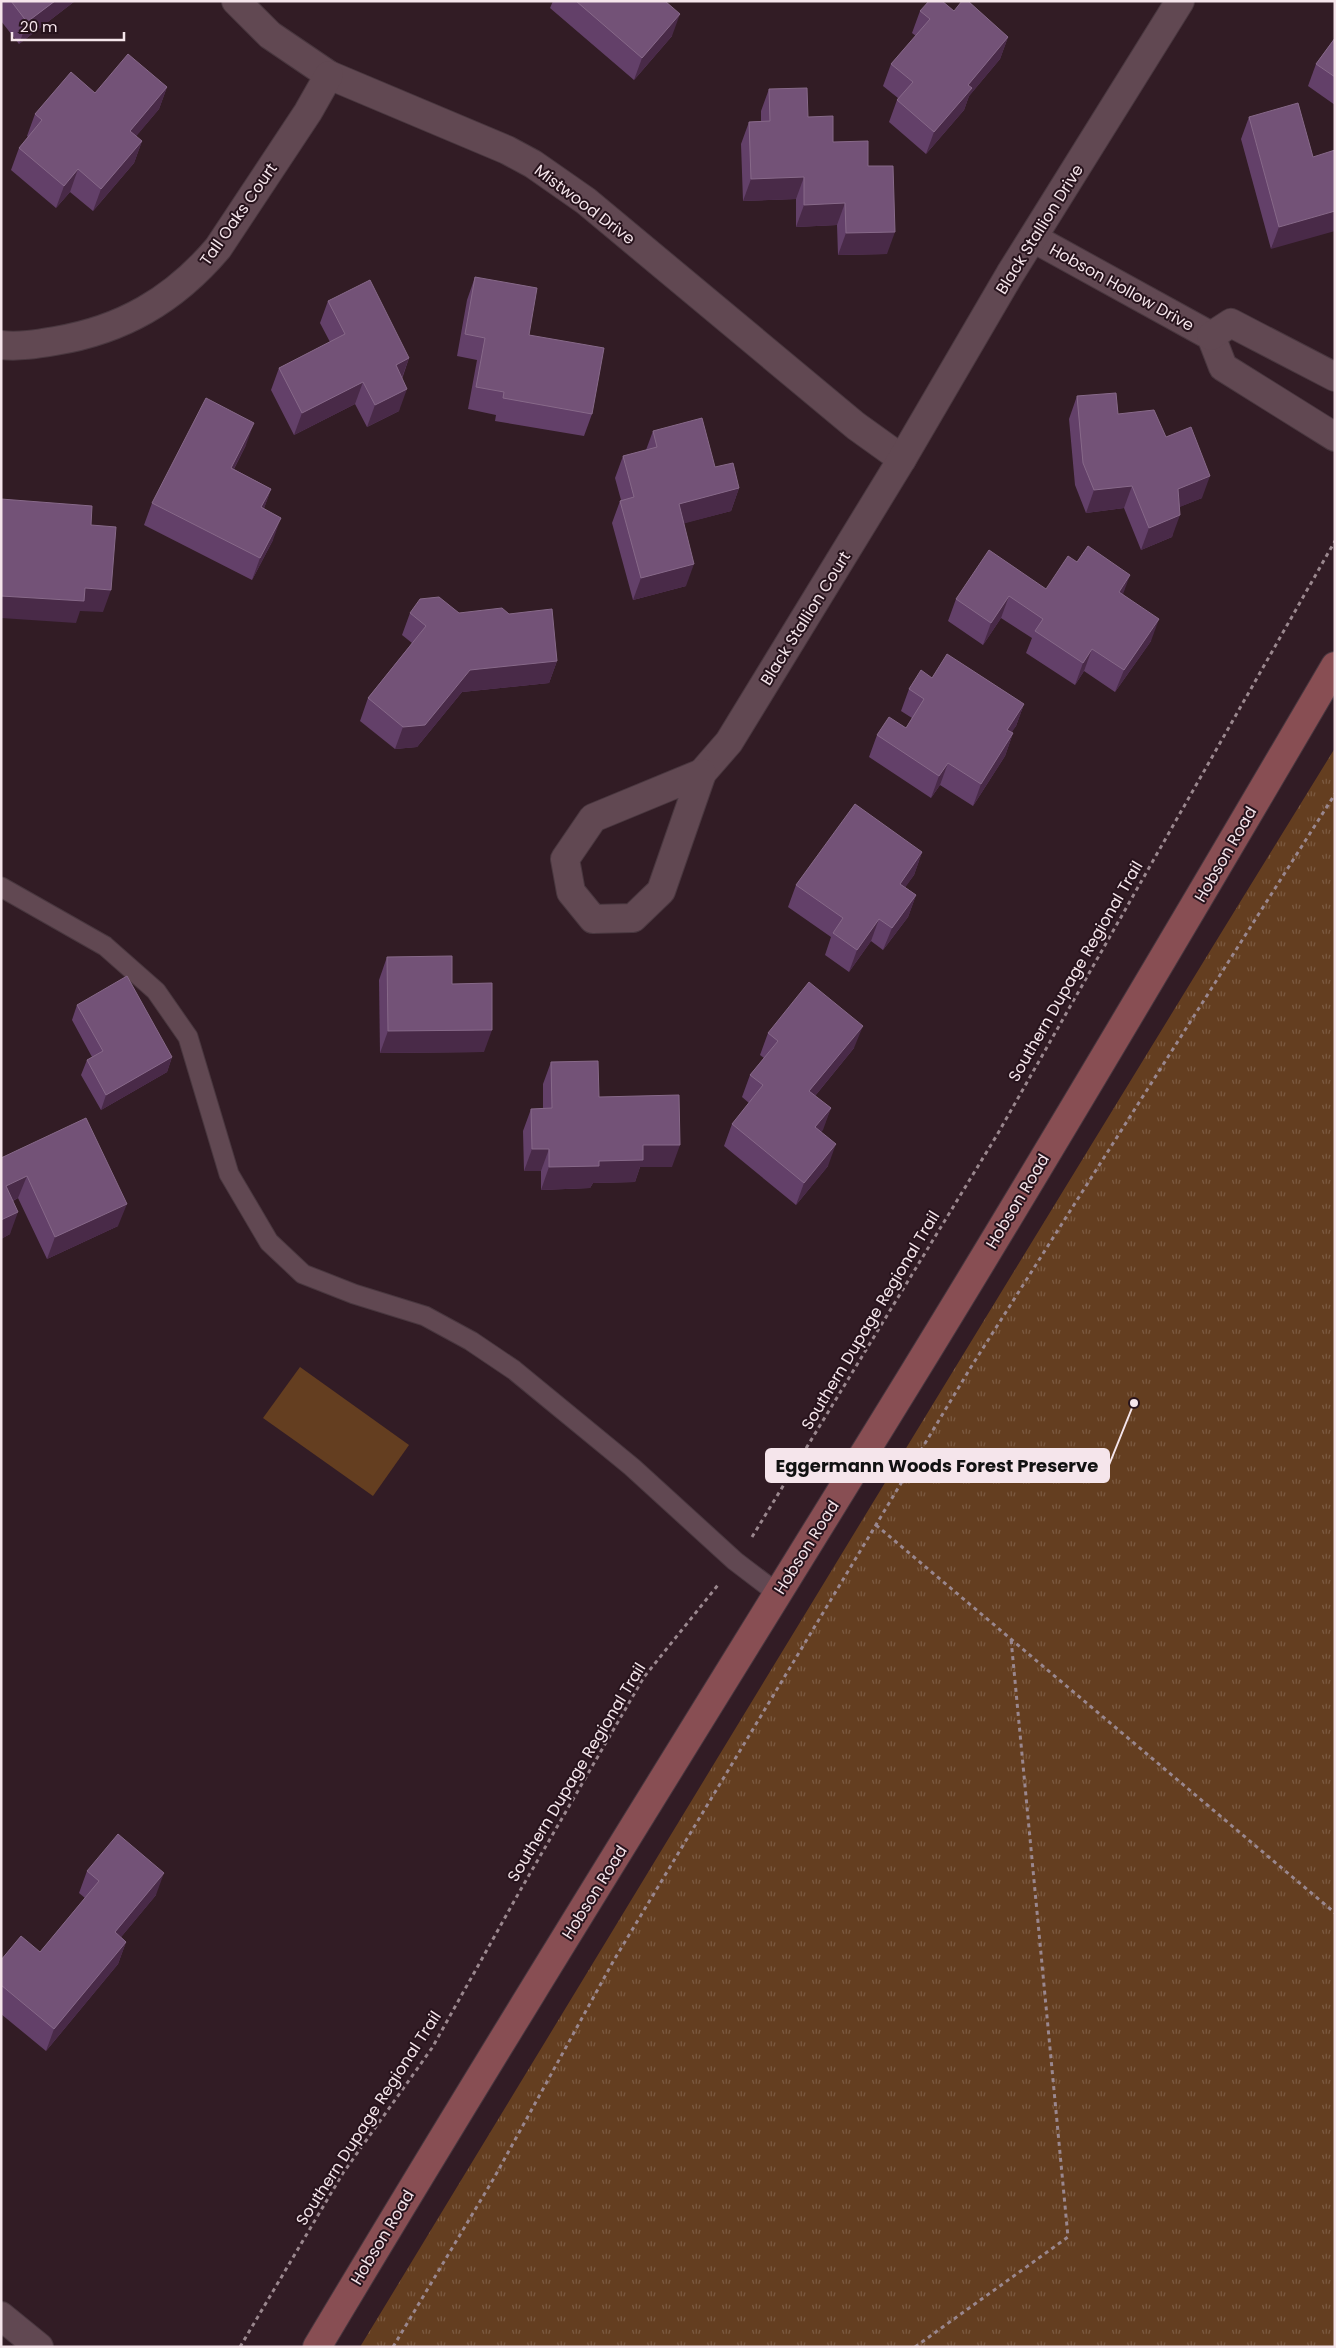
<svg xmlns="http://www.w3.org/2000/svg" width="1336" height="2348" font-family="Poppins,sans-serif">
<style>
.park{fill:url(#park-tufts)}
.garden{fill:#643e20}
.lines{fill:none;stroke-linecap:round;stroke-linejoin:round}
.service-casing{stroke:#49373f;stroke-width:21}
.minor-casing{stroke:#49373f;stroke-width:30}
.secondary-casing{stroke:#49373f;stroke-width:30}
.path{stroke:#9a878e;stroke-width:3;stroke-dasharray:4 4;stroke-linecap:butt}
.service{stroke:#614852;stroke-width:19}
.minor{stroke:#614852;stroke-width:28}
.secondary{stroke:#884e53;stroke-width:28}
.wall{fill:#634069}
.shaded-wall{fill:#492a48}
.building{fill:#735277;stroke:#876989}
.labels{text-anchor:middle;stroke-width:4;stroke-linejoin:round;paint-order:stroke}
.street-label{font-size:16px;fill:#f5e5eb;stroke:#27131c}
.leader{fill:none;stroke:#f5e5eb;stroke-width:2}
.callout-dot{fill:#f5e5eb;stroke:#27131c;stroke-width:2}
.callout{fill:#f5e5eb;stroke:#f5e5eb;stroke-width:2}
.callout-label{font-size:18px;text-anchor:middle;font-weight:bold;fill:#111}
</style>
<defs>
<pattern id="park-tufts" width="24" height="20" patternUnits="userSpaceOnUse" patternTransform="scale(1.25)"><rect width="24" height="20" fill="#643e20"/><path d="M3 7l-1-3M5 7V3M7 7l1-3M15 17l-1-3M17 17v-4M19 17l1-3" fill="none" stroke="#7b5a41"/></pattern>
</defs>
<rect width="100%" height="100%" fill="#321c25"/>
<path class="park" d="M1335,748V2347H360C684,1813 1007,1280 1335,748Z"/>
<polygon class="garden" points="300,1367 409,1445 373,1496 263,1418"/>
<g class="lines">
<defs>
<polyline id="service" points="1,887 105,946 156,991 188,1037 229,1174 269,1242 303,1274 354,1294 425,1316 471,1341 514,1370 632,1467 735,1561 777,1593"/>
<g id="minor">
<polyline points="236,1 270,35 329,75 507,150 533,164 586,201 856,426 902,459"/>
<polyline points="1033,238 1211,336 1223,367 1335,437"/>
<polyline points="1211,336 1231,323 1335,377"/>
<path d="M1,345C19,347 37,344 55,341C122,330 174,300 218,248L308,112L329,75"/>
<polyline points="702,773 729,742 902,459 1010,274 1180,1"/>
<polygon points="702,773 661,891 633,918 593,919 571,892 565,859 593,818"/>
<polyline points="1,2316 39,2347"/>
</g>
<path id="secondary" d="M317,2347C511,2022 712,1701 910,1379C1055,1143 1195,905 1335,666"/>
</defs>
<use href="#service" class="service-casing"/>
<use href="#minor" class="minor-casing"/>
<use href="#secondary" class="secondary-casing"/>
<g class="path">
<polyline points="876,1525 1335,1913"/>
<polyline points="752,1537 997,1135 1335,541"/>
<polyline points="240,2347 343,2173 432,2048 521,1889 644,1677 718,1585"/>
<polyline points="393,2347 494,2178 614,1960 971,1367 1335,794"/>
<polyline points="915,2347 1068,2237 1011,1639"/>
</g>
<use href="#service" class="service"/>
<use href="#minor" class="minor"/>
<use href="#secondary" class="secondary"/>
</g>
<g class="wall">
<polygon points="1,1 75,1 19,44 1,21"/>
<polygon points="553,1 666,1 666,2 672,36 634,80 550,8"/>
<polygon points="920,11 954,11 1008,37 1000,59 969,96 964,110 926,154 889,122 897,100 898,98 883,86 891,64 916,36 912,33"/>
<polygon points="1335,38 1335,105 1308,86 1316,64"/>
<polygon points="167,87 159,109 136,136 142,141 134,163 93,211 70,192 56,208 11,170 19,148 28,137 27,136 35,114 95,93"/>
<polygon points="769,89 808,117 833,142 868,166 887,254 838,255 837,225 796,227 796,199 743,201 741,144 749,122 761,121 761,111"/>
<polygon points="1249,117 1313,157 1271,249 1241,139"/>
<polygon points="475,277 529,335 592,414 584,436 495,421 496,415 468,409 477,360 457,356 467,300"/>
<polygon points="328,301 409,358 402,379 399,411 367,427 355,404 294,435 271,390 279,368 330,342 320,323"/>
<polygon points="1077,396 1118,414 1202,498 1179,507 1172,537 1141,550 1124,508 1086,513 1075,485 1069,419"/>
<polygon points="653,431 715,467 739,488 731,511 684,523 686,586 633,600 612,523 620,501 621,500 615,478 623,456 646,450"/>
<polygon points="246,445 234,469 271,489 264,508 273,540 252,580 144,525 152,503"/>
<polygon points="1046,589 1123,594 1151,641 1115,692 1084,671 1075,685 1026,653 1032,638 1001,618 983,645 948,621 956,599"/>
<polygon points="410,613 459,613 557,661 549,683 462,692 417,747 395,749 360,721 368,698 412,643 402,635"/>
<polygon points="932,678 1024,704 1016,726 1011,732 1013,733 1005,756 973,806 940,785 931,798 869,757 877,735 906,728 912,718 901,711 909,689"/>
<polygon points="922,852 914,875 905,887 916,895 908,917 883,950 871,941 849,972 825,955 831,937 788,907 796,885"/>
<polygon points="387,957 452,984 484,1052 380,1053 379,980"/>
<polygon points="77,1005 172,1057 167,1072 101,1110 81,1075 87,1060 92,1057 72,1020"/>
<polygon points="768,1033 854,1048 815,1096 831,1108 821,1132 828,1166 796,1205 724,1146 732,1124 749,1103 742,1097 750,1075 764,1058 760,1055"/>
<polygon points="551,1062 599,1097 672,1167 640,1167 635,1182 593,1183 590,1188 541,1190 541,1171 524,1171 523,1131 531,1109 543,1109 543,1084"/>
<polygon points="1,1158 118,1226 47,1259 18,1198 13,1201 10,1234 1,1239"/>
<polygon points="87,1871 156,1895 121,1937 126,1942 118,1964 46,2051 1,2014 1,1960 40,1952 85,1898 79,1893"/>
</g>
<g class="shaded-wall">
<polygon points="55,1 75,1 19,44 27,22"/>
<polygon points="680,14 672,36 634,80 642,58"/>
<polygon points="1008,37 1000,59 969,96 964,110 926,154 934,132 968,85"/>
<polygon points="167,87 159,109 122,153 130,131"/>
<polygon points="142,141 134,163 93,211 101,189"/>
<polygon points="78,169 70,192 56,208 64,186"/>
<polygon points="804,177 796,199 743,201 751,179"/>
<polygon points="845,203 837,225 796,227 804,205"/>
<polygon points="1335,211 1335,231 1271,249 1279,227"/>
<polygon points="895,232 887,254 838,255 846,233"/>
<polygon points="409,358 401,380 396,365"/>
<polygon points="363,382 355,404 294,435 302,413"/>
<polygon points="407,389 399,411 367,427 375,405"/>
<polygon points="254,423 246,445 223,490 231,468"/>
<polygon points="1210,476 1202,498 1170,511 1178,489"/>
<polygon points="1132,486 1124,508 1086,513 1094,490"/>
<polygon points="739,488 731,511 671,527 679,504"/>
<polygon points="271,489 263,511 261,507"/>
<polygon points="1180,515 1172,537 1141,550 1149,528"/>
<polygon points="281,518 273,540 252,580 260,558"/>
<polygon points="694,564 686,586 633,600 641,578"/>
<polygon points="1130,575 1122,597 1119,592"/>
<polygon points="85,588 111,590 103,612 80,611 76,623 1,618 1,596"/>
<polygon points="1009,596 1001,618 983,645 991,623"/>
<polygon points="1159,619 1151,641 1115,692 1124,670"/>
<polygon points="1092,649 1084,671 1075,685 1083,663"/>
<polygon points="557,661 549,683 462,692 417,747 395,749 403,727 470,670"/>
<polygon points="1024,704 1016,726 999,752 1007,730"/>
<polygon points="1013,733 1005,756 973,806 981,784"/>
<polygon points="948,763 940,785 931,798 939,776"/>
<polygon points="922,852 914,875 892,906 900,884"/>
<polygon points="916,895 908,917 883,950 892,928"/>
<polygon points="879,919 871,941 849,972 857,950"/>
<polygon points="863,1026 854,1048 801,1113 809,1091"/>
<polygon points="492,1030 484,1052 380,1053 388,1031"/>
<polygon points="172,1057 167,1072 101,1110 106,1095"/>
<polygon points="831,1108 823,1130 807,1149 815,1127"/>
<polygon points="836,1144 828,1166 796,1205 804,1183"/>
<polygon points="643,1145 680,1145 672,1167 640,1167 635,1182 593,1183 590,1188 541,1190 549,1167 599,1161"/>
<polygon points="532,1149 549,1149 541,1171 524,1171"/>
<polygon points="27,1176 18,1198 1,1206 6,1186"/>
<polygon points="127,1204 118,1226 47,1259 55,1237"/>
<polygon points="18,1212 10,1234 1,1239 1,1220"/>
<polygon points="164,1873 156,1895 107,1954 115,1932"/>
<polygon points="126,1942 118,1964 46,2051 54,2029"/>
</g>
<g class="building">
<polygon points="11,1 55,1 27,22"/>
<polygon points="576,1 665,1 680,14 642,58"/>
<polygon points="929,1 942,1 954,11 962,1 968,1 1008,37 968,85 972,88 934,132 897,100 913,82 891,64 930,19 920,11"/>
<polygon points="1335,38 1335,77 1316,64"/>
<polygon points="128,54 167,87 130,131 142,141 101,189 78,169 64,186 19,148 42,120 35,114 71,72 95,93"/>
<polygon points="807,88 808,117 833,116 833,142 868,141 868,166 893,166 895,232 846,233 845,203 804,205 804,177 751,179 749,122 770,121 769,89"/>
<polygon points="1298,103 1313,157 1335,150 1335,211 1279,227 1249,117"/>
<polygon points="475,277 537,288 529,335 604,348 592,414 503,398 504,392 476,387 485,338 465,334"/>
<polygon points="370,280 409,358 396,365 407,389 375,405 363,382 302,413 279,368 345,334 328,301"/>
<polygon points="1116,393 1118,414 1154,410 1166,437 1191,427 1210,476 1178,489 1180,515 1149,528 1132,486 1094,490 1083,463 1077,396"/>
<polygon points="206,398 254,423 231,468 271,489 261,507 281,518 260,558 152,503"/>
<polygon points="702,418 715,467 733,463 739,488 679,504 694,564 641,578 620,501 634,497 623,456 657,447 653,431"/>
<polygon points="1,499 92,506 91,525 116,527 111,590 85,588 84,601 1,596"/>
<polygon points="1088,546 1130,575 1119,592 1159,619 1124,670 1092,649 1083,663 1035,631 1043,619 1009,596 991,623 956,599 989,550 1046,589 1068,556 1077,562"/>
<polygon points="439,597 459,613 502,608 509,614 552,609 557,661 470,670 425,725 403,727 368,698 426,626 410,613 420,599"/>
<polygon points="947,654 1024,704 1007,730 1013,733 981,784 948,763 939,776 877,735 889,717 906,728 924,699 909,689 921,670 932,678"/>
<polygon points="855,804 922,852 900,884 916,895 892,928 879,919 857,950 833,933 843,918 796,885"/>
<polygon points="452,956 452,984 492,983 492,1030 388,1031 387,957"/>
<polygon points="127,976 172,1057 106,1095 87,1060 103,1051 77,1005"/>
<polygon points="809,982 863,1026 809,1091 831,1108 815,1127 836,1144 804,1183 732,1124 763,1085 750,1075 778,1041 768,1033"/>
<polygon points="598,1061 599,1097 679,1095 680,1145 643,1145 643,1160 599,1161 599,1166 549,1167 549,1149 532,1149 531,1109 552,1108 551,1062"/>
<polygon points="86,1118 127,1204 55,1237 27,1176 6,1186 18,1212 1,1220 1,1158"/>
<polygon points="118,1834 164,1873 115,1932 126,1942 54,2029 1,1985 1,1960 21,1936 40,1952 99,1881 87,1871"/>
</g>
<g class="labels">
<g class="street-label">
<text transform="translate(585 204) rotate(37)" y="6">Mistwood Drive</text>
<text transform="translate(238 214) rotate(-55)" y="6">Tall Oaks Court</text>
<text transform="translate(1039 229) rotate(-58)" y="6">Black Stallion Drive</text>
<text transform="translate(1122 287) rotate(29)" y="6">Hobson Hollow Drive</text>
<text transform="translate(805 618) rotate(-58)" y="6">Black Stallion Court</text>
<text transform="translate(1225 854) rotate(-60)" y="6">Hobson Road</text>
<text transform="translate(1075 971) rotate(-60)" y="6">Southern Dupage Regional Trail</text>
<text transform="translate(1017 1201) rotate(-59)" y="6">Hobson Road</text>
<text transform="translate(870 1320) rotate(-59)" y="6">Southern Dupage Regional Trail</text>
<text transform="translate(806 1547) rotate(-58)" y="6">Hobson Road</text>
<text transform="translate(576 1772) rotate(-59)" y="6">Southern Dupage Regional Trail</text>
<text transform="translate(594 1892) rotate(-58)" y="6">Hobson Road</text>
<text transform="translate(368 2118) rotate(-57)" y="6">Southern Dupage Regional Trail</text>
<text transform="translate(382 2237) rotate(-59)" y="6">Hobson Road</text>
</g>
</g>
<path class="leader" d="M1134 1403L1109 1465"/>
<circle class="callout-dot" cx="1134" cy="1403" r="5"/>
<rect class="callout" x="766" y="1449" width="343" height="33" rx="5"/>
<g class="callout-label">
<text x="937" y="1472">Eggermann Woods Forest Preserve</text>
</g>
<rect width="1336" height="2348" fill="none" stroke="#f5e5eb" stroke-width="5"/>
<path d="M12 32v8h112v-8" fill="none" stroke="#f5e5eb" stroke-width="2.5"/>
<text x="20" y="32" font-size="15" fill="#f5e5eb" stroke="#27131c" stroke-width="4" paint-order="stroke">20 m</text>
</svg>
